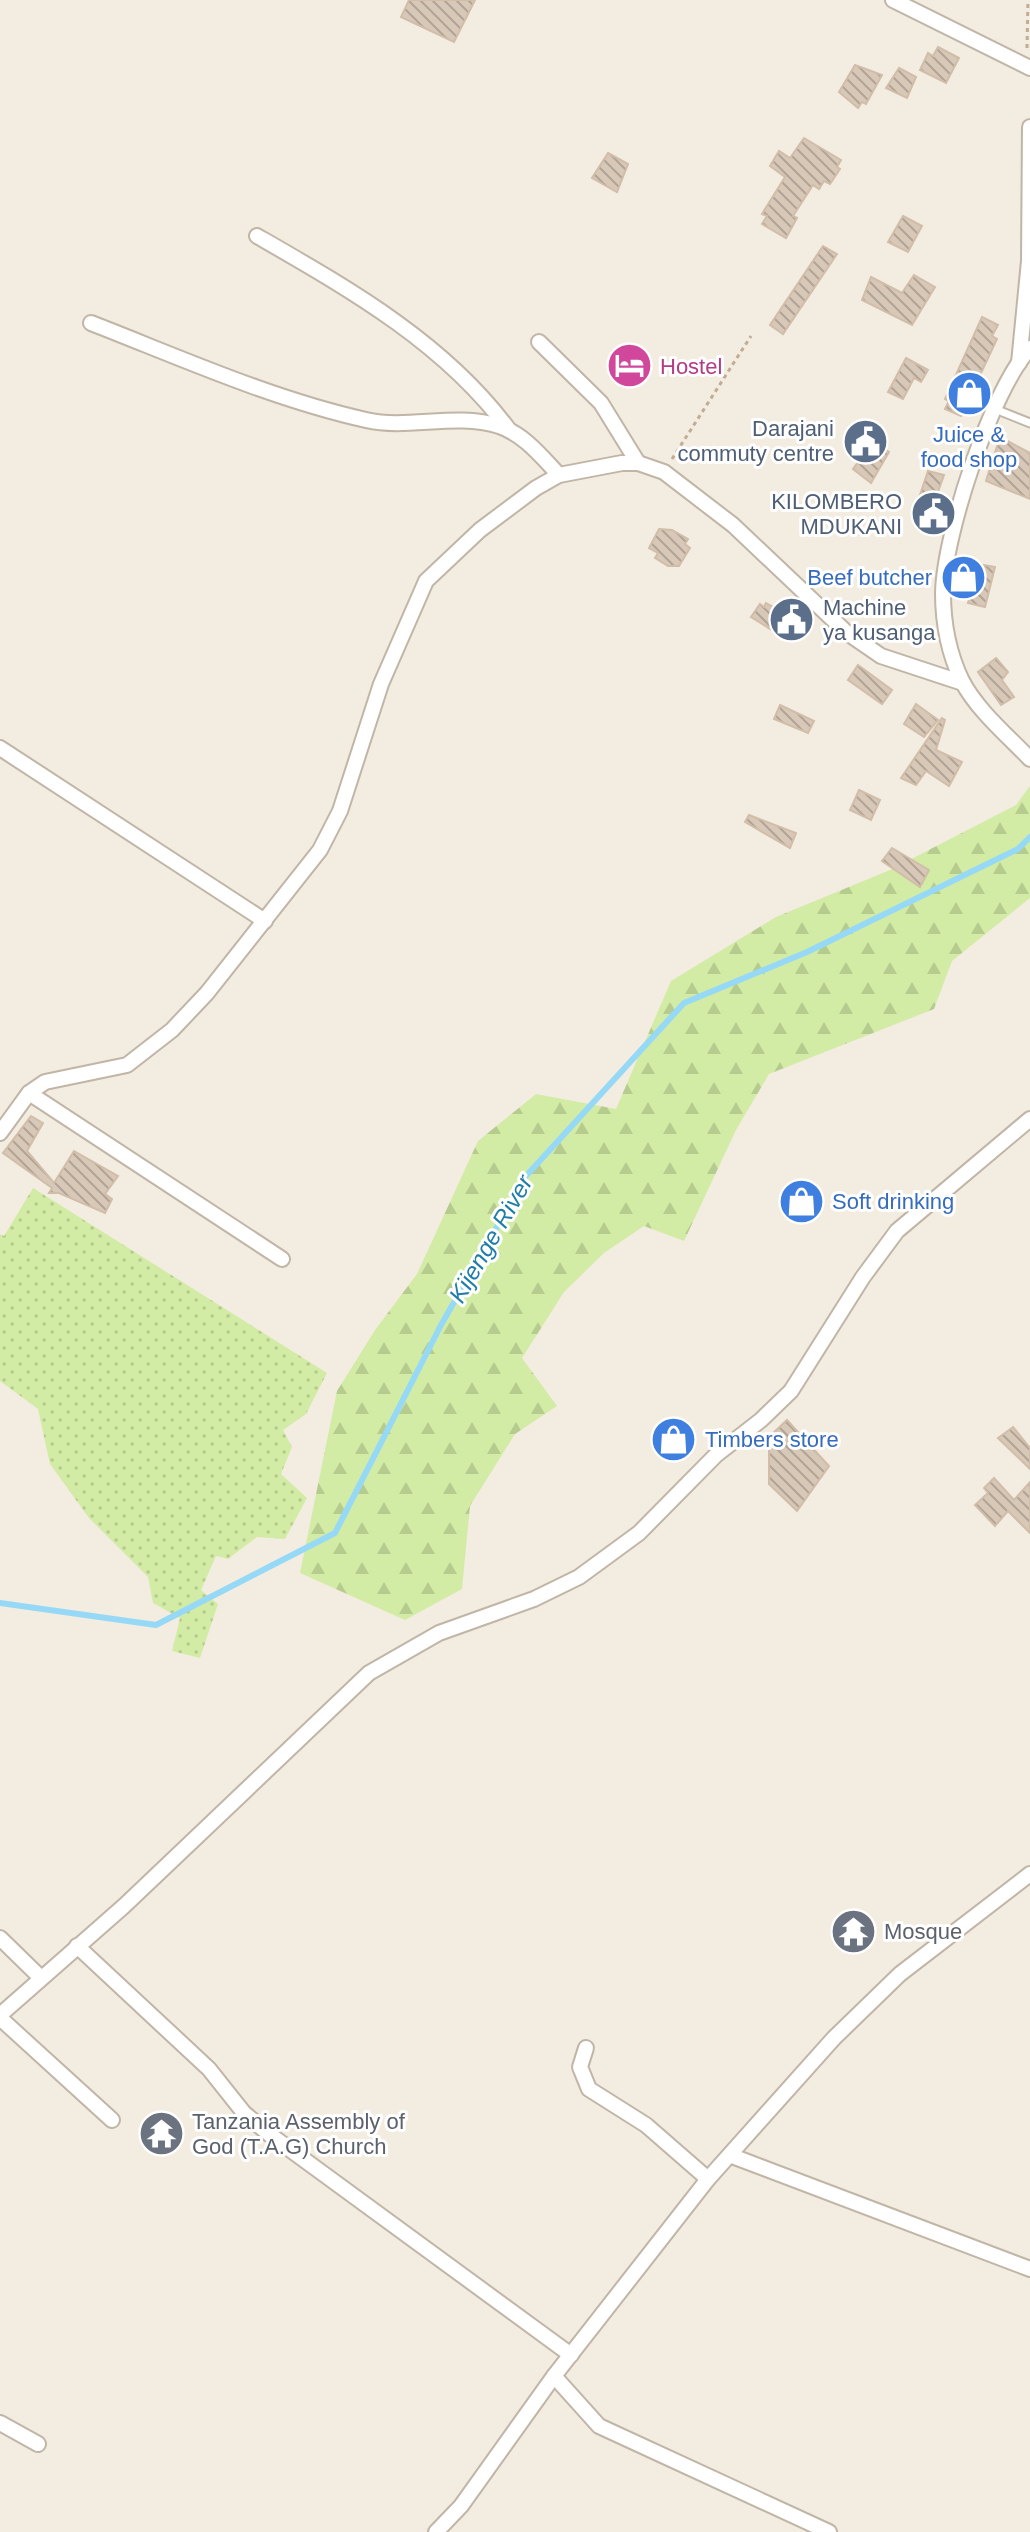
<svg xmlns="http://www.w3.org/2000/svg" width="1030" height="2532" font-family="Helvetica,sans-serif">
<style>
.grass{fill:url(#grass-dots)}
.forest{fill:url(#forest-firs)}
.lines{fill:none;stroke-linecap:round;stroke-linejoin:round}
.stream{stroke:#96d9f7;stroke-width:6}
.building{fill:url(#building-back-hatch);stroke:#d1bda8;stroke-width:2}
.lane-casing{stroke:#c1b5a6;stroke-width:11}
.street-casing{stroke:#c1b5a6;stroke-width:18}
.path{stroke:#c2ac93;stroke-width:3;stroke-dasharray:4 4;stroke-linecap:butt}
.lane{stroke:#fff;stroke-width:7}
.street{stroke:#fff;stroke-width:14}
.labels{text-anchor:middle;stroke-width:6;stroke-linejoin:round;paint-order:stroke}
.hotel-label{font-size:22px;fill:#b23c85;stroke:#fff;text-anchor:start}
.service-label{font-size:22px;fill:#4e5e75;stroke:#fff;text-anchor:end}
.shop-label{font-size:22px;fill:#366cbe;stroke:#fff;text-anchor:start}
.worship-label{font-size:22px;fill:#5b616d;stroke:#fff;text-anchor:start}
.water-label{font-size:24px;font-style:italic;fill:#1f7da8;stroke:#fff}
</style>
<defs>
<pattern id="grass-dots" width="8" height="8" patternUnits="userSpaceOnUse" patternTransform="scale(2)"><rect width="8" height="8" fill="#d3eca5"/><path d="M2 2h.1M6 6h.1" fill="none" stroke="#b6cb8e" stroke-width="1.8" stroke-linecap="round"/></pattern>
<pattern id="forest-firs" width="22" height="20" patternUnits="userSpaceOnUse" patternTransform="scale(2)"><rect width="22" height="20" fill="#d3eca5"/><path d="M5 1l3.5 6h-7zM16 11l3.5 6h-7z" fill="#b6cb8e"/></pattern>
<pattern id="building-back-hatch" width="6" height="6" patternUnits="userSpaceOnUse" patternTransform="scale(2)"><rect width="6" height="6" fill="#d8c8b8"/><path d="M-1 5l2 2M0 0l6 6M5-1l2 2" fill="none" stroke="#b1a496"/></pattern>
</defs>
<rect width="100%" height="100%" fill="#f3ece1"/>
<polygon class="grass" points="33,1188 327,1373 306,1414 283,1430 292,1447 281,1474 307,1498 285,1539 257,1537 228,1559 216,1556 201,1590 218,1604 200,1658 172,1651 180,1618 153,1603 148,1577 89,1518 50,1464 38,1409 0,1381 0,1234 4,1236"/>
<polygon class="forest" points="1030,786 1030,898 952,961 934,1009 769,1074 736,1130 684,1241 644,1226 604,1253 564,1292 522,1358 557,1406 515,1434 470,1506 462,1589 405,1620 300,1573 337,1391 375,1330 417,1274 478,1141 536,1094 616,1109 671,981 776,917 890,870 1016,805"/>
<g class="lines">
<polyline class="stream" points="0,1603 156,1625 335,1533 441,1325 526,1176 684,1003 807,952 1018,849 1030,837"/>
</g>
<g class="building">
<polygon points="409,0 475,0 454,42 401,17"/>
<polygon points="938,47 959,58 946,83 920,70 928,53 933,56"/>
<polygon points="855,65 882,75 866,104 862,102 858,108 839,92"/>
<polygon points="899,68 916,77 907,98 886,88"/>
<polygon points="804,138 841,160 837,167 840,169 830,184 824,181 819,189 813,185 793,216 797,218 786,238 762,224 767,216 762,214 785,177 770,166 779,151 790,158"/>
<polygon points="608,153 628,164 617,192 592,178"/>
<polygon points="903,216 922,226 908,252 888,242"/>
<polygon points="823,246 837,254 783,334 770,325"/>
<polygon points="914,275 935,287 912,325 862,300 871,277 902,293"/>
<polygon points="982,317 998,325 992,336 997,339 961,416 945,409 949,401 945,399"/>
<polygon points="906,358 928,370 921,382 914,378 903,399 888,392"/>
<polygon points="1000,437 1030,453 1030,499 986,481"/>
<polygon points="873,441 889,452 871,483 853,469"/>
<polygon points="928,471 944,475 928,520 914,513"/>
<polygon points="659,529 672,530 688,539 685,544 690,548 679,566 668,566 655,558 658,553 649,548"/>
<polygon points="978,564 995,567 985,607 968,603"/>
<polygon points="766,603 784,613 775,632 751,617 760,604 764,607"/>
<polygon points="996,658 1008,672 1002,680 1014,697 1001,705 978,672"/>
<polygon points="858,665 892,690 882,704 848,680"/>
<polygon points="916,704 938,720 924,737 904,724"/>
<polygon points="780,705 814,721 808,733 774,719"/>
<polygon points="942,718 945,720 936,750 962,762 949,786 926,771 916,785 901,778"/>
<polygon points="859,790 880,800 871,820 850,810"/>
<polygon points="749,815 796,833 790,848 745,822"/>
<polygon points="892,848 929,870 920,887 882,861"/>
<polygon points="31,1116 43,1123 27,1151 54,1183 74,1151 118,1176 105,1194 112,1199 105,1213 59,1193 49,1193 52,1188 3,1153"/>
<polygon points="787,1420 829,1466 797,1511 769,1484 769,1437"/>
<polygon points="1013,1427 1030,1448 1030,1469 998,1438"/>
<polygon points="994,1478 1014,1500 1030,1482 1030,1533 1008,1511 995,1526 975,1505 988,1493 984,1488"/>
</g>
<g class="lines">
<defs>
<polyline id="lane" points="995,409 1030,423"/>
<g id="street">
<polyline points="893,0 1030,68"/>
<path d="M257,236C349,289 445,343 509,430"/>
<path d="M91,323C181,358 272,399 366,420C409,430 455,412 499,426C525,435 541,456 559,475"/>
<polyline points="539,342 601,403 638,463"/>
<path d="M1030,348C991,391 944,535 943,593C943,623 949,654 962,681C977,710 1008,736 1030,759"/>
<polyline points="1019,363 1029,261 1030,127"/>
<polyline points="0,748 265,921"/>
<polyline points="29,1093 282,1259"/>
<polyline points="0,1133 29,1093 45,1082 127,1065 172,1030 207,993 320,850 340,811 381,684 426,581 480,530 536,488 559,475 622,463 638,463 664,472 733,525 846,632 881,656 963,683"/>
<polyline points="0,1938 40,1977"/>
<polyline points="77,1946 209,2069 244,2113 269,2134 571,2355"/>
<polyline points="0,2015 124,1906 369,1673 439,1633 534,1599 579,1577 639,1533 716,1455 761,1420 791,1391 863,1277 897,1231 1030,1119"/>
<polyline points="0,2018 112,2120"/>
<polyline points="586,2048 580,2067 589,2089 646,2125 708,2179"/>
<polyline points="732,2156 1030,2269"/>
<polyline points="554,2376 599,2426 829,2532"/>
<polyline points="0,2423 38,2444"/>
<polyline points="436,2532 461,2506 554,2376 708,2179 834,2038 900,1974 1030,1874"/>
</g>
</defs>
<use href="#lane" class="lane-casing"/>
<use href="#street" class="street-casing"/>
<g class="path">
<polyline points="1027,48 1028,0"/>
<polyline points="672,459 751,336"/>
</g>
<use href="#lane" class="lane"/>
<use href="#street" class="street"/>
</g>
<defs>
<symbol id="hotel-disc" viewBox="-11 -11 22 22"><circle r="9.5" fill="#d1479c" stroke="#fff"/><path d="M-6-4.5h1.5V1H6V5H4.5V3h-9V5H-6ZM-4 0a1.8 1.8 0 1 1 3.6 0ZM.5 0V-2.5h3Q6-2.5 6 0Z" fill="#fff"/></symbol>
<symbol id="shop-disc" viewBox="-11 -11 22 22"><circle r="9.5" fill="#3f7fe0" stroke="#fff"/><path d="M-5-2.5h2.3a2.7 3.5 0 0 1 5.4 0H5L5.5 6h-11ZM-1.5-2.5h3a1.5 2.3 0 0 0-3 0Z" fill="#fff"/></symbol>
<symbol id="civic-disc" viewBox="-11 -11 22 22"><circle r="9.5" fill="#5c6f8a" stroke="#fff"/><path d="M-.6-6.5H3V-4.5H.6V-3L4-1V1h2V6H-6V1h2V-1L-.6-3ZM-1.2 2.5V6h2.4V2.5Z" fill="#fff"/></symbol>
<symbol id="temple-disc" viewBox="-11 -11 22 22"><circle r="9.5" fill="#6b7280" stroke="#fff"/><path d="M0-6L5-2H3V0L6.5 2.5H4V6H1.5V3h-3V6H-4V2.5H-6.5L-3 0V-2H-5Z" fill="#fff"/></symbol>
</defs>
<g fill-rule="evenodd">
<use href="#hotel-disc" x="604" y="340" width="51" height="51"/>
<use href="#shop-disc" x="944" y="368" width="51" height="51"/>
<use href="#civic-disc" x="840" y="416" width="51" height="51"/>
<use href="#civic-disc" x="908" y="488" width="51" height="51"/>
<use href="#shop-disc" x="938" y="552" width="51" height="51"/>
<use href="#civic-disc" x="766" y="594" width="51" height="51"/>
<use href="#shop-disc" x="776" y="1176" width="51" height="51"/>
<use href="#shop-disc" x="648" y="1414" width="51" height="51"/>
<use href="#temple-disc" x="828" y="1906" width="51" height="51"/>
<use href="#temple-disc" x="136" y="2108" width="51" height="51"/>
</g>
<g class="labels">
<g class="hotel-label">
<text x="660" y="374">Hostel</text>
</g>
<g class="service-label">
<text x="834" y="436">Darajani<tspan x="834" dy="25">commuty centre</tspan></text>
<text x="902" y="509">KILOMBERO<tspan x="902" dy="25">MDUKANI</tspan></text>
<text x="823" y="615" text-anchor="start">Machine<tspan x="823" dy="25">ya kusanga</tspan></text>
</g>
<g class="shop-label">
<text x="969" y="442" text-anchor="middle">Juice &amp;<tspan x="969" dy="25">food shop</tspan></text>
<text x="932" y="585" text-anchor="end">Beef butcher</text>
<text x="832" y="1209">Soft drinking</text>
<text x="705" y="1447">Timbers store</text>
</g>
<g class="worship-label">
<text x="884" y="1939">Mosque</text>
<text x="192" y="2129">Tanzania Assembly of<tspan x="192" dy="25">God (T.A.G) Church</tspan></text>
</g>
<g class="water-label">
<text transform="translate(491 1239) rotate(-60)" y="8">Kijenge River</text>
</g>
</g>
</svg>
